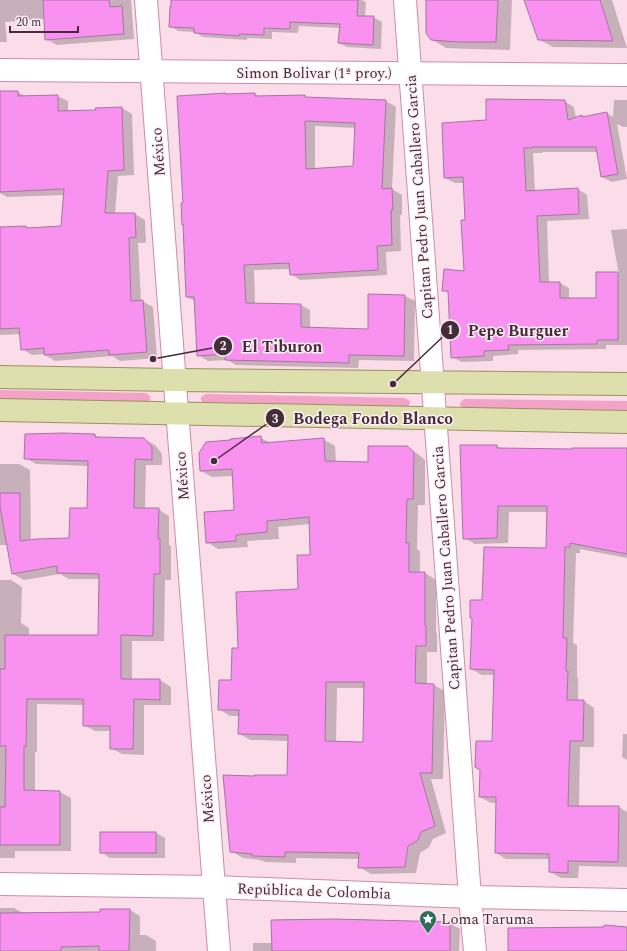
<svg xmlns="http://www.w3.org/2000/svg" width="627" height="951" font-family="Spectral,serif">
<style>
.green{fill:#f3a2c8}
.shadow{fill:#0003;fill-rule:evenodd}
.building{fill:#f891ef;stroke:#a775a2;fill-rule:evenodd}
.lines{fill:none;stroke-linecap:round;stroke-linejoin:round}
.minor-casing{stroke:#cd8caa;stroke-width:24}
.major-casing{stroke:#999260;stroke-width:24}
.minor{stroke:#fff;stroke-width:22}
.major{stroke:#dddfac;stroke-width:22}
.labels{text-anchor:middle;stroke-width:3;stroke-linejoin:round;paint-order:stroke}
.street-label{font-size:15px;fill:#462b38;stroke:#fdeff5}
.poi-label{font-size:15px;fill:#462b38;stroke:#fdeff5;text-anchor:start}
.leader{fill:none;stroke:#462b38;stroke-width:1.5}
.callout-dot{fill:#462b38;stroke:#fdeff5;stroke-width:1.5}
.mark-label{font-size:12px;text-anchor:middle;font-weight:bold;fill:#fff}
.callout-label{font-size:16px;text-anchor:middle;font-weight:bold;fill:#462b38;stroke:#fdeff5;stroke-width:3;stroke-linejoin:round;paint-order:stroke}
</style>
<rect width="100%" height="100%" fill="#fadde9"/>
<g class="green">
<path d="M0,390L146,393C149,395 151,396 150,400L145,403L0,400Z"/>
<path d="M206,394L404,398C412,400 412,405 404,408L207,404L203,403L201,400V397Z"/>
<path d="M464,399L627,401V410L464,409C461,407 460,406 460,403Z"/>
</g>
<g class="shadow">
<polygon points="0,0 131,0 134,39 57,45 46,39 45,19 5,22 7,42 0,42"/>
<polygon points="171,0 362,0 366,2 365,17 373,17 382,22 381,49 347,47 339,43 340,28 299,26 298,33 272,32 272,39 247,38 247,40 203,37 195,32 178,31 170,26"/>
<polygon points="426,0 512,0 510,50 473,49 446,48 431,39"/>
<polygon points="526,0 612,0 627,48 553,47 538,39"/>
<polygon points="0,92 18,92 27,97 57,96 68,101 68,112 97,111 122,108 132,114 134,175 118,176 115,214 135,214 145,220 146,243 138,243 141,301 142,301 153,307 157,358 120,361 112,356 55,361 45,355 45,354 32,355 22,349 21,334 0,335 0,228 26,227 30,229 62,227 65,195 7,197 0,193"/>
<path d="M255,94L260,97L305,96L309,98L386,101L396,107L392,189L402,195V215H400L401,251L386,252L387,275L300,280L291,274L290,269L254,270L255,304L301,305L310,310V328L368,330L369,295L405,296L415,301L414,361L359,360L358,368L236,365L227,360L208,361L198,355L195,301L187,297ZM315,126L356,128L354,167L315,169Z"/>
<polygon points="614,100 627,100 627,127 623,127 617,124 627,179 612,182 602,177 598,152 542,152 542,153 533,153 535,192 578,189 587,195 589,219 547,221 549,283 560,283 569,288 569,299 597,299 617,273 619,275 611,230 627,229 627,345 606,345 606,349 518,350 518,354 493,356 493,361 462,362 452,357 450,294 443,290 465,272 466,221 464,183 455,183 445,178 487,121 564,101 574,107 576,118 581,116 584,118 607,113 613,117"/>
<polygon points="95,435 100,438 144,439 155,445 162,454 162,465 146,465 145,509 158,509 169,516 169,545 171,546 171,580 165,580 164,641 132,641 132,680 160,680 171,687 171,705 144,705 144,755 122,754 111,748 111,731 95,731 84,725 84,705 37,704 37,752 35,752 35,791 60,792 71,798 71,851 15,851 15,858 0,858 0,580 11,580 22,587 21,623 29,628 29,636 99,636 100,579 69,579 60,574 24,580 13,574 8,545 0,545 0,464 19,464 30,470 31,541 70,539 88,509 89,466 36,464 25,458"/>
<path d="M261,438L271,443L323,439L335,446L336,462L369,463L406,447L418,454L425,460V505H418L417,549L420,551V573H425L436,580V633H437V652H427V684L434,685L445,691L443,779H431L446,833L433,839L429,847L420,853L416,873L371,874L359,867V859L296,858V863L265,862L260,860L243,858L231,851L288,776L289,741L251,740L239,734L240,716H230L219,709L232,681L239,649L299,590L311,556L310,524L278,527L279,539L247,541L248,547L218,549L207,542L235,511L233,476L212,477L201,471L231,441V440ZM337,688H365L364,743H336Z"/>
<polygon points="461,446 497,446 503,449 627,449 627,558 580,549 580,553 576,553 573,643 577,645 577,677 578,678 578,701 584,701 594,708 594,747 580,747 579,807 619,807 627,812 627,867 579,866 578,878 561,878 550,872 550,859 506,859 496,853 497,803 491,803 480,797 493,742 495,675 482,675 471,669 473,619 471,617 547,549 547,512 509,512 508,543 475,544 464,538"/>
<polygon points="623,734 627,734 627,760 622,757"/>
<polygon points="156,833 165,838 165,858 110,858 101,852"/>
<polygon points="0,908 14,908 25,914 101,913 130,910 140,916 140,935 146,935 156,941 156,951 0,951"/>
<polygon points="450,923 460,929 459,951 253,951 253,943 273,943"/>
</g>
<g class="building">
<polygon points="43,0 109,0 110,7 122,6 124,34 45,40"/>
<polygon points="171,0 358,0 357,16 374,16 373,45 338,43 340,24 290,22 290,29 264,28 264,35 239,34 239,36 194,33 194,28 169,27 170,6 171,7"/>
<polygon points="426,0 498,0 496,42 458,42 431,40 426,33"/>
<polygon points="524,0 600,0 613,41 538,40"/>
<polygon points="0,91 18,91 18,96 58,95 58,111 96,110 95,108 122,107 124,170 108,171 105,213 135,213 136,237 129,238 131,301 143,300 147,352 109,355 109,350 44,355 44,348 21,350 19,328 0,329 0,227 26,226 26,228 61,226 64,189 0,192"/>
<path d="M226,93V94L255,93V96L305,95V97L386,100L382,189L392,188L393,210H391L392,245L377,246L378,270L290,275L289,263L244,265L246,303L301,304V327L368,329V294L405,295L404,356L349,355V363L225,360V354L197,356L194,297H186L183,224L182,225L181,203H183L177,96ZM305,121L355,123L353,166L306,169Z"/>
<polygon points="486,99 565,100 568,120 582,115 582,117 607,112 618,174 601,177 596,147 532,147 532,148 524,148 526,191 578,188 579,214 537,216 540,282 560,282 560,298 596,298 596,272 618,272 618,340 597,340 597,344 508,345 509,350 484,351 484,356 451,358 448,291 442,291 444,269 464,271 461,220 465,220 463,177 444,178 442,123 486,120"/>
<polygon points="63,433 95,434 95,437 144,438 152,447 152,460 135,459 134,508 159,508 158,539 160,539 160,574 154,574 153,636 121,635 121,679 160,679 160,700 134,699 133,749 110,749 110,726 83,726 83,699 27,699 26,747 24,746 24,790 60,791 60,845 0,845 0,807 5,807 6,746 0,746 0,669 5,669 5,635 98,635 99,574 57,573 57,566 12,574 0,507 0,493 20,493 20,541 37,539 69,538 70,508 87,508 88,461 24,459 25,434"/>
<path d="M261,436L262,443L324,438L325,461L368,462V446H407L414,452L413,499H407L406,543H409V572H425V626H426V646H416L415,683L434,684L432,773H420L435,826L421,832L418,840L408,846L405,867L358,868L359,853L285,852V857L252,856V854L230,852L223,775L254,776V775H287L288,735L238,734L239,710H218L219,680H231L232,648H238L236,592L298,589L297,555H310L309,517L267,521V532L236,535V541L206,543L204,512L234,510L232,469L200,471L199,453L206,442L230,440V439ZM326,682H364L363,742L325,741Z"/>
<polygon points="460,445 497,445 497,448 572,449 572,448 627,448 627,554 570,543 570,547 565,547 563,638 567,638 566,671 568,671 567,700 584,700 583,741 570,741 568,806 619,806 618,862 568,861 568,873 549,872 549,854 495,853 496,797 479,797 480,770 475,767 476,741 492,741 494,670 470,669 472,618 470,618 470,600 482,600 484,547 546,548 547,506 498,506 497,538 463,539"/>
<rect x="100" y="832" width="56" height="21"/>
<polygon points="100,909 130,909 129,951 99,951 99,946 61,947 61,951 0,951 0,913 100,912"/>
<polygon points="334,919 450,922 450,951 272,951 271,920"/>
<polygon points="604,925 627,927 627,951 508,951 508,928 604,927"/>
</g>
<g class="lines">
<defs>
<g id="minor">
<polyline points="146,0 176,397 219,951"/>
<polyline points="405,0 470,897 475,951"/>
<polyline points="0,70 627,75"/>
<polyline points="0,884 214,887 470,897 627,900"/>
</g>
<g id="major">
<polyline points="0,377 174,380 627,384"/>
<polyline points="0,410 627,422"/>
</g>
</defs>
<use href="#minor" class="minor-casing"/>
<use href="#major" class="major-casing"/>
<use href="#minor" class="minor"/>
<use href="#major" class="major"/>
</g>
<defs>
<symbol id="sight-pin" viewBox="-11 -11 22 30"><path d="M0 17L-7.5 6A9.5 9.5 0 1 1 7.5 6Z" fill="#2f6d5a" stroke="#fdeff5"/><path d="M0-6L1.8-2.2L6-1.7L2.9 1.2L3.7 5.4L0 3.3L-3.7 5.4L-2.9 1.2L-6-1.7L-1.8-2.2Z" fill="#fff"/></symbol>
</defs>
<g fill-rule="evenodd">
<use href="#sight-pin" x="418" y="909" width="20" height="27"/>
</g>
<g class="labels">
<g class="street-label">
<text x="314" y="78">Simon Bolivar (1ª proy.)</text>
<text transform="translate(158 152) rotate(-94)" y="5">México</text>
<text transform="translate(419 197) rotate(-94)" y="5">Capitan Pedro Juan Caballero Garcia</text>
<text transform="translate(182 476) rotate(-94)" y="5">México</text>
<text transform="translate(446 568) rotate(-94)" y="5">Capitan Pedro Juan Caballero Garcia</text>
<text transform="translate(207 799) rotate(-94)" y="5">México</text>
<text transform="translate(314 891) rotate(2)" y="5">República de Colombia</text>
</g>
<g class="poi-label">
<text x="441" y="924">Loma Taruma</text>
</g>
</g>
<path class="leader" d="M393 384L450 330M153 359L223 346M214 461L275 418"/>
<g class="callout-dot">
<circle cx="393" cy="384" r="4"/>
<circle cx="153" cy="359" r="4"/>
<circle cx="214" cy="461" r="4"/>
<circle cx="450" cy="330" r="10"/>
<circle cx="223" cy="346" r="10"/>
<circle cx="275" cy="418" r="10"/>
</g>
<g class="mark-label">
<text x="450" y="334">1</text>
<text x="223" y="350">2</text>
<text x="275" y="423">3</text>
</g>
<g class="callout-label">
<text x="518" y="336">Pepe Burguer</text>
<text x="282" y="352">El Tiburon</text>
<text x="373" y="424">Bodega Fondo Blanco</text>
</g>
<path d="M10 26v6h68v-6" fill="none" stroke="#462b38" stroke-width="2"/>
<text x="16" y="26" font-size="12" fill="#462b38" stroke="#fdeff5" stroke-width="3" paint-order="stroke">20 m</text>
</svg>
